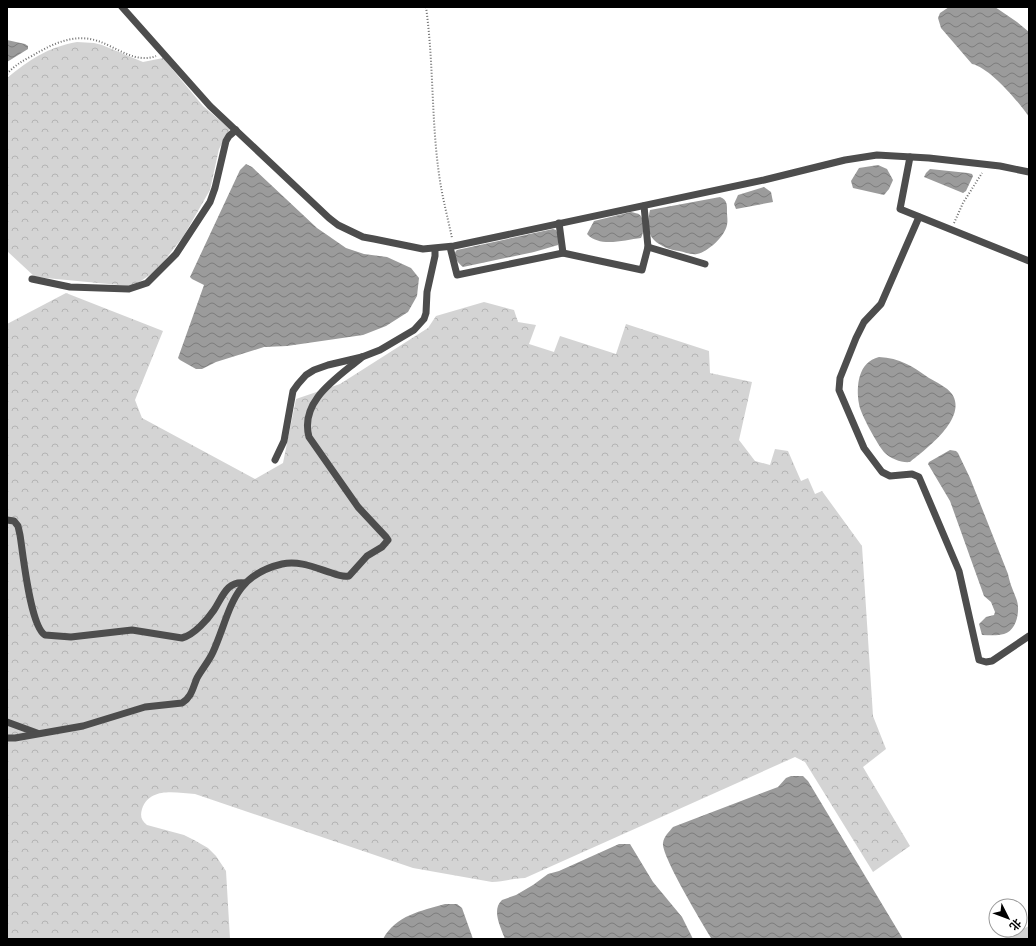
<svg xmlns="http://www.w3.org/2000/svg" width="1036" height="946" font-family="'Alegreya Sans','Noto Sans SC',sans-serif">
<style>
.forest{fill:url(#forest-crowns)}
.water{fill:url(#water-waves)}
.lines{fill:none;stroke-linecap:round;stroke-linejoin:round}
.path{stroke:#6f6f6f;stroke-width:2;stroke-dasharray:1 2;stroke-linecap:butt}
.minor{stroke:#4d4d4d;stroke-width:7}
</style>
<defs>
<pattern id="forest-crowns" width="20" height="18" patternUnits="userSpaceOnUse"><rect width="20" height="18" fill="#d4d4d4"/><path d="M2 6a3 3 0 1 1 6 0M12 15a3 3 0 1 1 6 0" fill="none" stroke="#b4b4b4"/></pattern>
<pattern id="water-waves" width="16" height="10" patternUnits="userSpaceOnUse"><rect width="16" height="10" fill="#9b9b9b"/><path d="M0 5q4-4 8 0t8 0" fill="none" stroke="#7c7c7c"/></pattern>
</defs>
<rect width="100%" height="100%" fill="#fff"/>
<g class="forest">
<path d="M77,42L94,43L102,45L143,62L163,58L203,106L230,129L219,149L210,190L183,237L164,261L151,274L138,283L130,286L35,277L7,251V78C29,60 48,47 77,42Z"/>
<path d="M66,293L163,331L135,400L142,418L255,479L283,463L296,399L340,384L428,328L436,316L484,302L514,310L518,322L536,325L529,344L554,352L560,336L616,354L626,324L709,351L710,373L752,382L739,440L755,461L770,465L775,449L788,451L801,481L808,478L815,494L822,491L862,546L873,716L886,749L863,767L910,846L873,872L805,762L795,757L525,878C514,878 503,882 492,882L413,868L195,794C177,793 150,786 142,809C140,816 141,820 147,825L184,835L194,840L208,848L216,856L226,871L230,939H7V324Z"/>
<polygon points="1029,926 1029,939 1002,939"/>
</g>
<g class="water">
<path d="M949,7H995L1017,22L1029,32V117C1019,102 989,67 972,64L941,28L938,18L940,13Z"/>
<polygon points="7,40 25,44 28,46 28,49 7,62"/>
<polygon points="246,164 252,167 317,228 346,248 364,254 387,257 411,268 419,278 417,296 408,312 386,326 363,335 287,346 264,347 216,362 202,369 196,369 180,360 178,358 204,285 192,279 190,277 240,170"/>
<polygon points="878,165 887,169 893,180 889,189 884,195 853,188 851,181 859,168"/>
<polygon points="930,169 968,173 972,174 973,176 966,191 963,193 924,177 926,173"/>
<polygon points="764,187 771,192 773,202 736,209 734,204 738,195"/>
<path d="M720,197C728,200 727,206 727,213C727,216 728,221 727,225C725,236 708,252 697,254C691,255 684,252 679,251C670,250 660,246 654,240C647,234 648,218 650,210Z"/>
<path d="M631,212C634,213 638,213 640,215C645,220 644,233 641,238C624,240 600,248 587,234L594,221Z"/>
<path d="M553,229L556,230L560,239L558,245L534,252L463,267C458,263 451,255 457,250Z"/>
<path d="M879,357C900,358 912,366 929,378C936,382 947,387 952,394C968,418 926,449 910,462C902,463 891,459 885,453C878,446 860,413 859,404C856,386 858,362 879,357Z"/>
<path d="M950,450L956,451L958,453L970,478L1008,574C1010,584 1013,590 1016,598C1021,609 1017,631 1004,634C997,636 989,635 982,635L979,624L986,617L994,615L995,612L991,602L984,596L950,501L928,464L929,462Z"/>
<path d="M791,776H803L808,781L903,939H712C703,925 661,855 663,843C664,836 669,832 673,827L778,787L786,778Z"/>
<path d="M619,844H630L653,882L682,917L693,939H505C501,928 491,910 502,900L516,895L533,885L548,874L559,871Z"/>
<path d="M445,904H457L462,908L473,939H383C396,915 421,911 445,904Z"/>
</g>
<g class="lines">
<g class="path">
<path d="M426,7C434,65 431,123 440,181C443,200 448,219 452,238"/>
<path d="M7,74C14,66 22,61 32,56C52,44 74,33 98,41C116,47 136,64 156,56"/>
<polyline points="954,223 963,203 982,173"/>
</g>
<g class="minor">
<polyline points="122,7 210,106 329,218 338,225 363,237 374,239 423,249 454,246 764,180 845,160 877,155 929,158 1000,166 1029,172"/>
<polyline points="910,157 900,209 1029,261"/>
<polyline points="919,217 881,304 864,322 856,338 840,378 839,390 864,448 882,472 890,476 912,474 919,477 959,571 979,660 986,662 992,661 1029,636"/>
<polyline points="450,247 457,275 563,253 559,223"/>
<polyline points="648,247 705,264"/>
<polyline points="563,253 642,270 648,247 644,206"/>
<polyline points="32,279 70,287 129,289 147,283 176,254 210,202 215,188 226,141 229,136 236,130"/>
<polyline points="275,460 284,441 293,391 298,384 306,375 314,370 328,365 362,357 380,350 414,330 424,319 426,313 427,292 435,256 435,249"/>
<path d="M7,520L14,521L18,526L20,535C23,553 30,626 45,635L71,637L132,630L182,638C194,635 208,619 214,610C222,598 227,580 245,583"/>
<polyline points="7,722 37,733"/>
<path d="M7,738H15L83,726L145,707L182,703C192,697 193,687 197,678C202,669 209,661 213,652C231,612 231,576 282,564C299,560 316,568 332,573C337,575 343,577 349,576L367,556L382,547L388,540L386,537L358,507L309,437C299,400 339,377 362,357"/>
</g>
</g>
<rect width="1036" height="946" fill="none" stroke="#000000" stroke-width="16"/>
<g transform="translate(1008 918) rotate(132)"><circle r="19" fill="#ffffff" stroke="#999999"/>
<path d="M0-3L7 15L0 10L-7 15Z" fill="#000000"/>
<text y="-6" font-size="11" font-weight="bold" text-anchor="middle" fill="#000000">北</text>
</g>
</svg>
